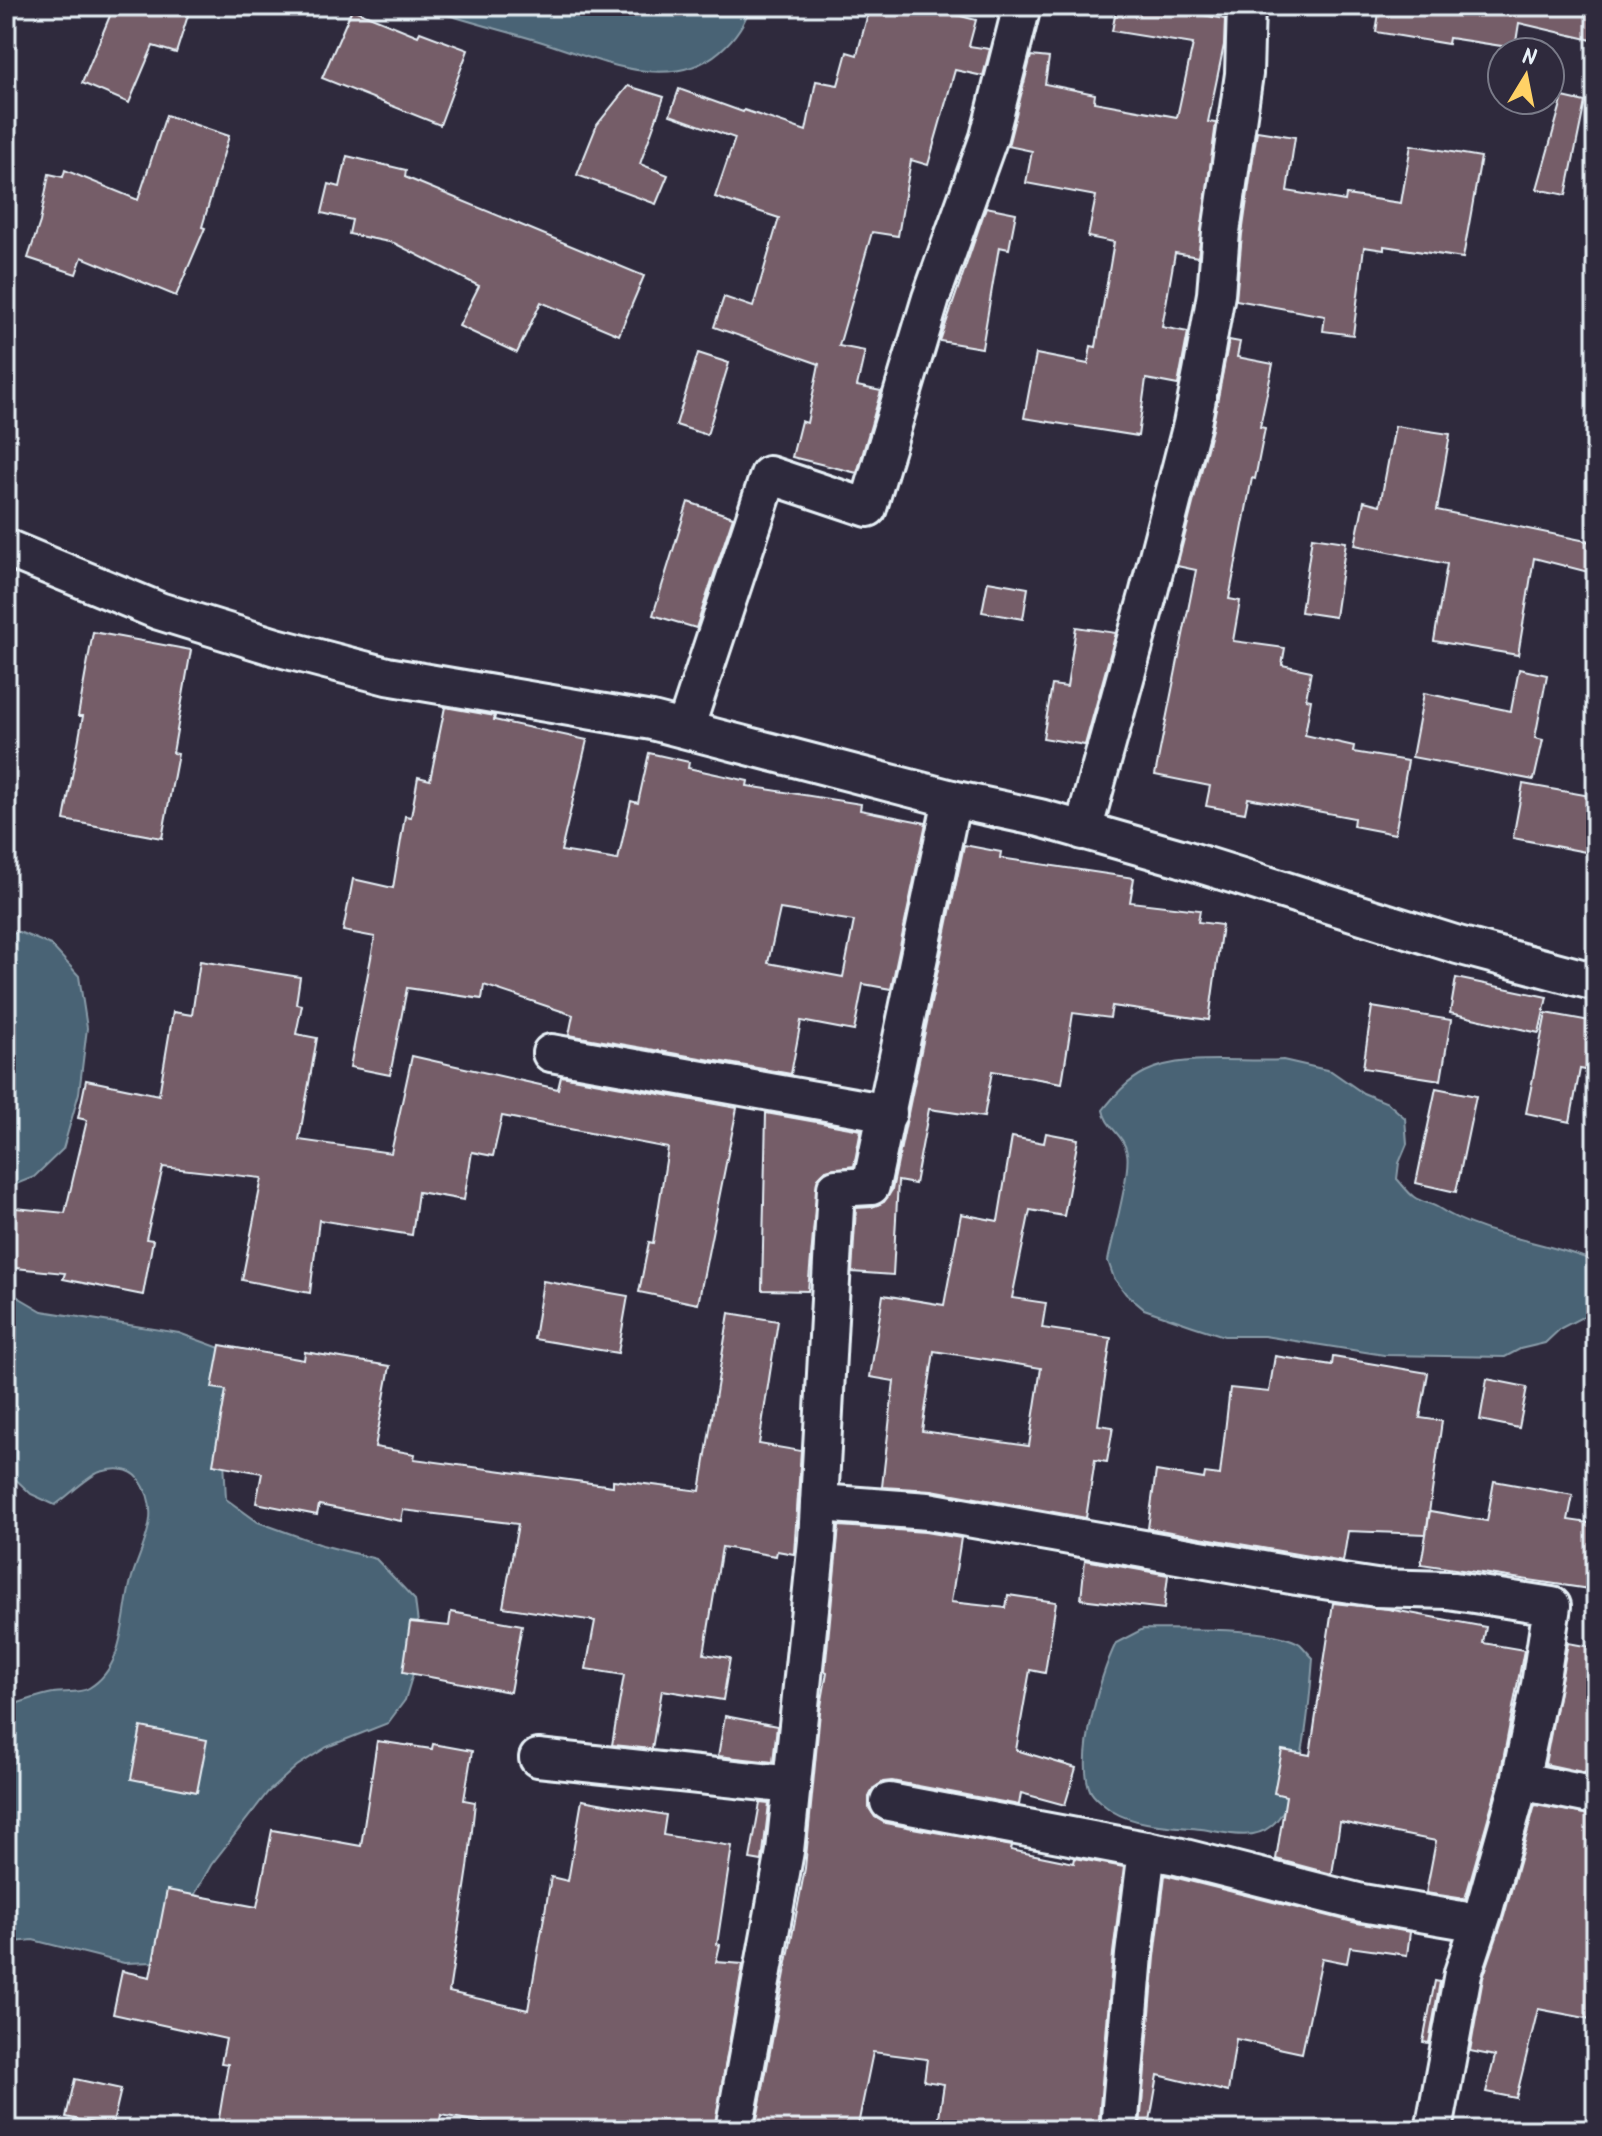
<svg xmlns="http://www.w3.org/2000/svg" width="1602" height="2136" font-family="Kalam,sans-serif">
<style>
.water{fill:#4a6374;stroke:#899ca9;stroke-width:2}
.building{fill:#755d67;stroke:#e8f1f8;stroke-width:2;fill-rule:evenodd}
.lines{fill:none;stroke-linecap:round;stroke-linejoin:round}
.minor-casing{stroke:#e8f1f8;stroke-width:42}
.minor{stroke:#2f2a3d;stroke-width:36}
</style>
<rect width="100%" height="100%" fill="#2f2a3d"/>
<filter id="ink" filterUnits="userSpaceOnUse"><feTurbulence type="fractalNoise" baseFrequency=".0125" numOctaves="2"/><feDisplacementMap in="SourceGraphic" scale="16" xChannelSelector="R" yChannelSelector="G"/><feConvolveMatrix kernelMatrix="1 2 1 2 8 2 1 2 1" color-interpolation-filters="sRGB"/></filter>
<g filter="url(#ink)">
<g class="water">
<path d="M421,6H750C745,24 734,39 720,51C669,95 594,58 539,41C499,29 460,20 421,6Z"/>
<polygon points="6,932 19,932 51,945 79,976 87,1028 79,1093 63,1149 34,1177 6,1188"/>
<path d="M1283,1060L1331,1071L1363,1093L1388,1103L1405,1118L1407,1144L1399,1163L1397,1179C1402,1184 1408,1193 1414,1197C1421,1202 1430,1203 1437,1207C1484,1238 1545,1240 1596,1262V1310L1561,1328L1545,1343L1520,1349L1505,1357L1384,1355L1264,1336H1224L1193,1326L1144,1309L1126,1294L1114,1278L1108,1261C1112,1239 1131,1171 1127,1153C1124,1134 1106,1128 1103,1110C1115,1095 1127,1081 1145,1072C1182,1053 1242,1063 1283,1060Z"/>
<path d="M6,1290L42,1311L179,1333L220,1348L235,1398L224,1459L226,1499L258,1522L322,1545L376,1559L415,1600L421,1647L405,1700L388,1723L327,1747L297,1766L268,1792L211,1865L157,1962L124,1963L33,1940L6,1943V1732L12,1705C26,1701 40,1695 53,1693C64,1691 80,1694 89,1688C127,1666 121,1612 132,1577C143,1542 163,1513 139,1479C130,1467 113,1468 100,1472C88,1476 67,1497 55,1505L31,1494L6,1470Z"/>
<path d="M1143,1629C1180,1630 1271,1626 1300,1644C1304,1648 1309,1654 1313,1658C1310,1698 1303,1801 1271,1826C1252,1842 1223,1832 1201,1829C1174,1826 1136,1826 1112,1811C1106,1807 1093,1797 1090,1790C1076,1757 1101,1674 1116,1643Z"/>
</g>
<g class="building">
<polygon points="114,6 191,6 176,53 153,46 129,103 82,83"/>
<polygon points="870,6 922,6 976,20 969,46 990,49 983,76 955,70 928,165 911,160 898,236 872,232 839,346 865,351 857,386 881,391 857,473 792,457 801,421 807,423 819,364 714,327 724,297 753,307 779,218 715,197 735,138 670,115 679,89 743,112 744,110 806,131 816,81 838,85 847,52 857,55"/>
<polygon points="1117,6 1154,6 1225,19 1224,45 1208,122 1216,123 1198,257 1175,253 1162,327 1188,332 1178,385 1146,379 1138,436 1024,418 1036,354 1088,364 1091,346 1096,347 1114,242 1088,237 1096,196 1026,183 1032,151 1008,146 1031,56 1049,58 1045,84 1095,94 1094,102 1177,117 1193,44 1112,31"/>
<polygon points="1380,6 1596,6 1596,41 1519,23 1515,48 1449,38 1448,44 1376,32"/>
<polygon points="352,9 418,36 420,32 468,50 440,125 322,78"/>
<polygon points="628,86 664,97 640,164 668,175 656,204 577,175 597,125"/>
<polygon points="1563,97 1585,102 1566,195 1537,189"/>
<polygon points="166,115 229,136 202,227 205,228 176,296 82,257 76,274 28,258 40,222 49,174 63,177 65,170 138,200"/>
<polygon points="1257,131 1295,137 1287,191 1345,201 1346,195 1401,203 1411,145 1481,157 1463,258 1384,246 1384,250 1364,247 1353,335 1323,331 1325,316 1236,300 1242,234"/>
<polygon points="347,156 406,170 405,177 644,276 619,335 541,302 517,353 459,326 479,286 394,243 349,234 352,220 322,213 329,184 340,187"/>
<polygon points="986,207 1016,213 1009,249 999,247 982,348 940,341"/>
<polygon points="1229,340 1240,342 1237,357 1273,364 1260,427 1265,428 1255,479 1252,478 1229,599 1240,601 1233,641 1285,648 1282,665 1311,671 1306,699 1311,700 1305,735 1354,746 1353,752 1408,761 1395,834 1353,826 1354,818 1248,798 1245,813 1206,806 1210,786 1155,775 1196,570 1177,566 1212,429"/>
<polygon points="698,353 729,363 707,435 676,425"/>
<polygon points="1395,426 1450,434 1437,510 1596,543 1596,574 1534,558 1518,655 1434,641 1447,564 1355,545 1364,501 1380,505"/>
<polygon points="688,502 733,517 696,628 653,615"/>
<polygon points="1312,537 1346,542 1335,617 1301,612"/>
<polygon points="988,581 1028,588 1023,619 982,612"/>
<polygon points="1076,627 1116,633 1085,745 1043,738 1052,685 1067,687"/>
<polygon points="93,632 191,650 173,753 178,754 162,838 64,820 83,716 78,716"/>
<polygon points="1519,669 1547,675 1535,738 1543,740 1534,780 1412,757 1424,693 1511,711"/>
<path d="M445,707L495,716L494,720L587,740L561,851L618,860L631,801L638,803L649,753L689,762L688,768L748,781L747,786L861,804L860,810L926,823L891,989L863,984L854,1031L801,1021L791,1074L569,1035L573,1015L484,985L482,999L407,988L390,1075L350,1067L375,937L343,931L353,879L393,888L405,816L411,817L418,777L430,780ZM780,909L854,921L843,977L768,963Z"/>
<polygon points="1523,784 1596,797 1596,854 1513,838"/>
<polygon points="964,845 1001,852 1000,858 1134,878 1130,902 1200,910 1198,922 1222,925 1209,1020 1112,1006 1110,1018 1073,1013 1062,1083 992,1071 984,1117 929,1109 915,1184 898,1181 893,1275 852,1272 856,1208 872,1207 884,1202 892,1190"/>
<polygon points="200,961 300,977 296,1004 302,1005 296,1034 317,1038 299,1140 391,1153 412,1056 558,1089 561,1076 737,1108 698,1304 639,1292 649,1242 653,1243 668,1148 502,1116 493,1156 472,1152 464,1200 418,1192 412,1235 319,1220 310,1293 242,1280 262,1178 163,1167 146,1239 153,1240 143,1295 63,1279 65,1273 6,1267 6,1207 65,1213 87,1120 78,1118 86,1080 159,1095 173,1012 192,1015"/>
<polygon points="1456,978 1547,997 1539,1033 1450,1013"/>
<polygon points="1372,1007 1451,1020 1441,1080 1363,1068"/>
<polygon points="1546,1013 1596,1022 1596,1072 1580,1069 1570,1122 1526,1113"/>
<polygon points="1436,1088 1476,1096 1456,1192 1416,1183"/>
<polygon points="766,1113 861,1130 854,1166 826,1170 818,1178 808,1291 762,1290"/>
<path d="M1046,1133L1078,1139L1064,1216L1030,1210L1012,1298L1046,1303L1042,1328L1111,1338L1098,1425L1113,1427L1107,1462L1095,1460L1086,1518L932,1490L882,1487L894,1381L870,1377L883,1295L944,1305L961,1214L998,1221L1012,1137L1044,1143ZM934,1351L1041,1368L1029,1446L922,1431Z"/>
<polygon points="543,1281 628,1296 618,1353 534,1339"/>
<polygon points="729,1313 778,1321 759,1444 801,1451 794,1554 777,1551 776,1556 722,1547 704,1654 730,1658 723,1700 662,1690 652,1749 612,1745 624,1675 586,1669 595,1621 503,1607 518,1524 403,1510 401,1521 319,1505 317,1515 256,1503 262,1473 213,1464 226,1390 212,1388 220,1345 304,1360 305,1352 390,1366 375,1447 415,1454 414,1459 613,1486 613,1480 700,1491"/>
<polygon points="1275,1356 1332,1365 1333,1357 1428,1373 1420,1418 1442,1421 1426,1534 1348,1531 1343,1562 1148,1528 1156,1471 1204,1479 1205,1473 1220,1475 1230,1388 1269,1392"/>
<polygon points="1487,1379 1527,1387 1519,1428 1480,1420"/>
<polygon points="1494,1481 1573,1495 1568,1520 1596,1524 1596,1590 1421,1564 1430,1511 1487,1521"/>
<polygon points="839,1526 925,1532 961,1538 951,1602 1006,1608 1008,1595 1056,1602 1045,1673 1030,1670 1016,1750 1076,1768 1065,1805 1021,1793 1019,1805 892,1781 883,1782 874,1788 869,1797 869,1808 875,1817 885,1823 1012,1846 1011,1850 1074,1863 1075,1858 1124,1867 1113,1953 1098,2130 937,2130 944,2084 924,2081 927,2059 873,2052 857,2130 755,2130 805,1868 820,1712 827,1672 825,1671"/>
<polygon points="1085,1560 1168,1575 1164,1609 1081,1599"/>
<polygon points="1333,1603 1388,1609 1486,1627 1483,1643 1524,1650 1500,1776 1465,1899 1426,1893 1436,1841 1340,1822 1332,1874 1276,1859 1286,1796 1274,1793 1282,1750 1310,1755"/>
<polygon points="451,1612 522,1625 510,1692 403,1672 410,1622 449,1626"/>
<polygon points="1568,1643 1596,1648 1596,1775 1545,1764"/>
<polygon points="725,1716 777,1726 773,1762 718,1756"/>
<polygon points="141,1727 207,1740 197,1792 131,1779"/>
<polygon points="377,1741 432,1749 433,1744 472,1751 464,1800 475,1802 468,1868 449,1992 528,2010 551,1877 568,1881 582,1800 666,1815 663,1835 732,1846 717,1944 720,1945 716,1962 743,1964 714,2130 500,2130 501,2126 441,2115 438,2130 217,2130 228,2064 221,2063 226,2039 113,2014 122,1971 150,1977 167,1890 257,1907 272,1830 361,1846"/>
<polygon points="760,1803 769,1804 762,1861 750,1859"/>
<polygon points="1535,1805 1596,1816 1596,1883 1587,1928 1596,1930 1596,2020 1538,2009 1516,2098 1486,2092 1495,2056 1470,2051 1483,1978 1504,1916"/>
<polygon points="1165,1875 1357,1923 1410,1932 1407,1955 1350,1947 1347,1963 1322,1958 1302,2053 1236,2039 1228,2092 1158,2075 1149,2127 1140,2126 1155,1957"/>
<polygon points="1435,1981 1440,1982 1429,2043 1423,2042"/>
<polygon points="75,2079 121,2089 112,2127 66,2117"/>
</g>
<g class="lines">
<defs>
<g id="minor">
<polyline points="6,548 159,611 276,647 387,676 652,721 952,799 1040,818 1181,858 1458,945 1596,982"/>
<polyline points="685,729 769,475 868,508 931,298 989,137 1022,6"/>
<polyline points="1083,831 1148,595 1192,424 1202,373 1216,294 1221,232 1244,74 1246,6"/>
<polyline points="551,1053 888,1113"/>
<polyline points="819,1503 928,1511 1297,1576 1376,1588 1448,1590 1552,1606 1540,1685 1520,1781 1596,1796"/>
<polyline points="538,1758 792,1785"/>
<polyline points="889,1802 1177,1856 1362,1903 1479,1923"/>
<polyline points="734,2130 785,1851 817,1541 836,1188 871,1186 952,799"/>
<polyline points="1119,2130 1134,1955 1147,1850"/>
<polyline points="1434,2130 1463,1973 1484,1910 1520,1781"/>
</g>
</defs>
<use href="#minor" class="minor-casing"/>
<use href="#minor" class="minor"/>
</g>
</g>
<rect width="1602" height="2136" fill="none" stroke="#2f2a3d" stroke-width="32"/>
<rect x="16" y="16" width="1570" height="2104" fill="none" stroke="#e8f1f8" stroke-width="3" filter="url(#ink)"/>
<g transform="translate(1526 76) rotate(10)"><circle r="38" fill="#2f2a3d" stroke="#797a88" stroke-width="2"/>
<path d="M0-6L14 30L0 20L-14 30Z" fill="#ffd166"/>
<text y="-12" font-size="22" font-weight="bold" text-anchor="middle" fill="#e8f1f8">N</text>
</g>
</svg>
